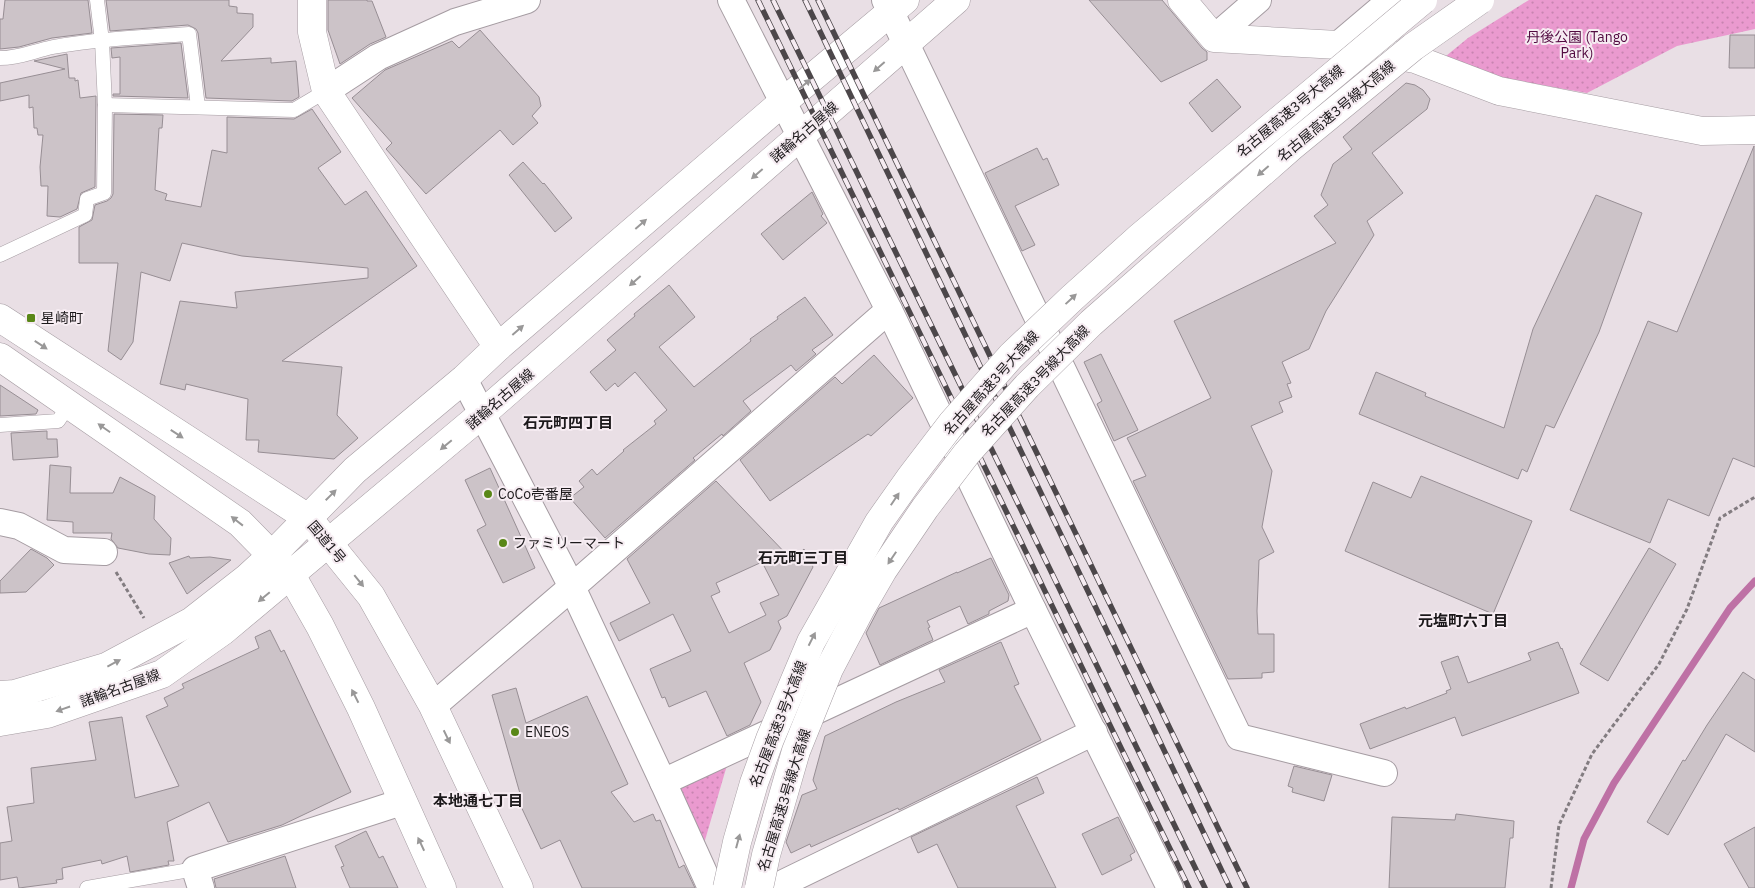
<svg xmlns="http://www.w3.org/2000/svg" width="1755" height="888" font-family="'IBM Plex Sans','Noto Sans JP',sans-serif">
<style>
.park{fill:url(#park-dots)}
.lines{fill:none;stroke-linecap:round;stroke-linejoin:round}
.stream{stroke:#be71a5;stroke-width:7}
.building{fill:#ccc3c8;stroke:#978e94;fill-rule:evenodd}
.lane-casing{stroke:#a59ca2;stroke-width:15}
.street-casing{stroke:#a59ca2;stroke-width:28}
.secondary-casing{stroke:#a59ca2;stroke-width:29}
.primary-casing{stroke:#a59ca2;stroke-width:29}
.highway-casing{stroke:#a59ca2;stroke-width:29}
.path{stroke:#827c80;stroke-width:3;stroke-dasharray:4 2.5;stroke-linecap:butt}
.lane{stroke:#fff;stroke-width:14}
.street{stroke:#fff;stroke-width:26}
.secondary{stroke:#fff;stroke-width:28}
.primary{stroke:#fff;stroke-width:28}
.highway{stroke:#fff;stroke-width:28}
.rail-casing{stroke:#4c474a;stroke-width:5.5}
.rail{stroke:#f6ecf2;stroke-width:4;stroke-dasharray:11;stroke-linecap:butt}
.highway-bridge-casing{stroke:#a59ca2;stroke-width:29;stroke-linecap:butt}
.highway-bridge{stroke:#fff;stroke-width:28}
.oneway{fill:#999898}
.poi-dot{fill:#598717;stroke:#f6ecf2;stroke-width:2}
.labels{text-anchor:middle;stroke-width:4;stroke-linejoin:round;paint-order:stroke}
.park-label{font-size:14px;fill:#520b41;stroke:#f6ecf2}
.street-label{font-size:14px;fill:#1c191b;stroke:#f6ecf2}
.poi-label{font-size:14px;fill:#1c191b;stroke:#f6ecf2;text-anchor:start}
.neighbourhood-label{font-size:15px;font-weight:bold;fill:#1c191b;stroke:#f6ecf2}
</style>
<defs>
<pattern id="park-dots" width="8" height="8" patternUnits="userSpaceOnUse" patternTransform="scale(1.25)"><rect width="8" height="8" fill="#ea9acf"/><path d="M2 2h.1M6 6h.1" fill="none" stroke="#c884b1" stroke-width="1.8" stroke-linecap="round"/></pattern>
</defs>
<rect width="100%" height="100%" fill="#e9dfe5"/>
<g class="park">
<polygon points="1529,0 1755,0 1755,29 1677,46 1587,93 1485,75 1446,56 1468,38"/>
<polygon points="730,755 703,847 670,784"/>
</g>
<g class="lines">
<polyline class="stream" points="1571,888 1584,839 1614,783 1730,608 1755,581"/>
</g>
<g class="building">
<polygon points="5,0 88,0 92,33 52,38 19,47 0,49 0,19 3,19"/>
<polygon points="106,0 229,0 229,6 237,7 237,13 253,14 253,27 221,61 271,58 271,63 296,61 299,97 292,101 206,98 198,33 196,29 188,25 110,31"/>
<polygon points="328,0 367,0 367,1 372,1 386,37 370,44 340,64 328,30"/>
<polygon points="1089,0 1162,0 1202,48 1207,52 1207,60 1161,82"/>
<polygon points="480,30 539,97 541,106 532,116 538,123 513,145 500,130 426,194 386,149 392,143 352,98 385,70 452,41 459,48"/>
<polygon points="1730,35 1755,35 1755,68 1729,68"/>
<polygon points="181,43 188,98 113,96 113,94 120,94 120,57 112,58 111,48"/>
<polygon points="67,54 69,78 75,78 75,81 78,80 80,98 96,96 95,187 81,193 77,209 60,217 47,216 48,186 41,186 40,167 43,135 38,135 37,128 34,128 33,107 29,108 29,95 0,101 0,83 65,69 34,61"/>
<polygon points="1217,79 1241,107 1212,132 1189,103"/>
<polygon points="1406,83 1415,85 1423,90 1430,99 1427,109 1372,153 1403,193 1367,221 1374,235 1326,311 1309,349 1282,362 1291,383 1287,384 1292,397 1279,402 1283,412 1251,426 1272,471 1262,527 1274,552 1259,560 1257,611 1258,634 1274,634 1274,672 1262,673 1262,678 1228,679 1133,481 1146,476 1127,438 1211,398 1174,321 1336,243 1314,216 1328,205 1321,195 1333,164 1352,149 1343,137"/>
<polygon points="312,109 341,152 318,168 345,205 366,191 417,266 282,361 342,367 337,415 358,438 334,459 258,452 259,440 246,440 248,399 186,384 185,390 160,384 180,301 237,308 235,292 368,278 368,268 242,256 182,243 170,281 141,272 133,342 121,360 108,351 118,263 79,263 79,227 92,220 95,205 107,201 111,198 113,194 114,114 163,115 162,128 159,128 155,190 167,194 165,200 201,207 212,150 227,153 227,117 294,119"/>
<polygon points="1754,146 1755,467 1733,458 1709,516 1668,499 1650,543 1570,510 1648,321 1677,332"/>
<polygon points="1037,148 1043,160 1047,158 1059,185 1015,206 1035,245 1022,251 985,173"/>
<polygon points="523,162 543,184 544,183 572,218 555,232 509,175"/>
<polygon points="812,192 823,214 821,216 827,223 783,260 761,234"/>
<polygon points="1596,195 1642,213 1599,332 1554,428 1546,425 1527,472 1522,469 1518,479 1359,414 1376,372 1426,393 1425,396 1504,428 1533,329"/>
<polygon points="669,285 695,317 659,347 694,387 751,341 750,339 778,319 777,317 805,297 833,335 812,350 816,354 796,371 791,365 743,401 751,411 723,436 722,434 693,458 695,460 605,538 570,498 584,487 579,481 592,469 597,475 624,451 623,450 656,424 654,421 667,410 635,372 618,387 615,383 606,391 590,372 616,350 607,340 635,316 634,314"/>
<polygon points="1101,354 1138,430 1114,441 1097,404 1102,401 1084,362"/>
<polygon points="874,355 913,398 871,436 868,434 770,501 740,460 835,377 842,384"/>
<polygon points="0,385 38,410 36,414 0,416"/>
<polygon points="47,431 47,439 57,439 58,457 13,460 11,433"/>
<polygon points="50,465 71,467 70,493 113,493 120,477 155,496 154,519 171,538 170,555 149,554 118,548 111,539 112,533 73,533 73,522 47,520"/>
<polygon points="490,468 535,568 503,583 477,530 486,525 465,480"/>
<polygon points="1421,476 1532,521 1493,614 1345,551 1373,482 1411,498"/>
<path d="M716,481L792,560L804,549L813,567L787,616L778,621L781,628L770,650L744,663L761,702L750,725L727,736L706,691L669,707L665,697L662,698L650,669L691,651L673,614L619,641L610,623L650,603L627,559ZM762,562L779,595L760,603L766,615L729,633L711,596L720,592L716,583Z"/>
<polygon points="1649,548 1676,564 1608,681 1580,664"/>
<polygon points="31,549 47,558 54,565 26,592 0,593 0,581"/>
<polygon points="189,556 190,558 210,557 231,560 187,594 169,563"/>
<polygon points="991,558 1009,595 1008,601 989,611 989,614 968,624 960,606 927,621 930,627 928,628 933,640 880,665 866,633 879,608 957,572 957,573"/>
<polygon points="270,630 281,652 284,650 351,792 282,825 228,842 209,802 167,822 174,861 168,861 169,865 130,872 127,856 102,864 101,860 62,868 63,879 56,880 57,883 19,888 17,877 0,880 0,843 12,841 7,807 34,803 31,768 96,760 89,722 122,717 135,798 179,786 146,716 168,706 164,698 184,688 182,684 259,648 255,637"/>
<polygon points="1001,642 1019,684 1014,686 1041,740 899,810 898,808 811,847 810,844 791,853 786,842 802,795 817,789 813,780 825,736 896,702 945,682 939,670"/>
<polygon points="1558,642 1561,649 1562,648 1579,693 1462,736 1455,717 1370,749 1360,724 1405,707 1406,709 1447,693 1446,691 1451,689 1441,662 1458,656 1468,683 1531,660 1528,653"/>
<polygon points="1743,672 1755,680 1755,752 1726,734 1668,835 1647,822 1683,760 1685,761 1707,725"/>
<polygon points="516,688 526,723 587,696 628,784 611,792 634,822 653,814 656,821 660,820 679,868 684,865 695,888 582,888 560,840 541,849 517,798 521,797 492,695"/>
<polygon points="1294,766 1332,775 1324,801 1292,792 1293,788 1288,786"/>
<polygon points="1037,777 1044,793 1016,806 1056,888 958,888 937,844 918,853 911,837"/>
<polygon points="1456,814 1514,821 1513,838 1510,838 1505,888 1389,888 1392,817 1455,820"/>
<polygon points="1118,817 1135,852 1130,855 1132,860 1102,875 1082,834"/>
<polygon points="1755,827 1755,888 1749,888 1724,844"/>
<polygon points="366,831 379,858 383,856 398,888 350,888 341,867 344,866 335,846"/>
<polygon points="285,856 296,888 216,888 214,879"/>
</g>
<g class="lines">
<defs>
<g id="lane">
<path d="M0,58C21,58 33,51 53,47C98,39 144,37 189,34L198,107"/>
<polyline points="105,105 294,110 326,91"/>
<polyline points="0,255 85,215 87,199 104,193 105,105 102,41 97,0"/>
<polyline points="0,425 58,421 69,405"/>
<polyline points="87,888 195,869"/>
</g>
<g id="street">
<polyline points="731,0 889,310 1033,610 1170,888"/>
<polyline points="885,0 1239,737 1384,773"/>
<polyline points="1214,38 1258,0"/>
<polyline points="1338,45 1391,0"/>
<polyline points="326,91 378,57 455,22 527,0"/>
<polyline points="464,379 572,587 663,782 711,888"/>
<polyline points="0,522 19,526 64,550 104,552"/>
<polyline points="433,706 572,587 889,310"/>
<polyline points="663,782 1033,610"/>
<polyline points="201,888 195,869 402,802"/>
<polyline points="773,888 1094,732"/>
</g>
<g id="secondary">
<polyline points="312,0 312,32 326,91 498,347"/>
<polyline points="1182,0 1214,38 1338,45 1415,59 1499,91 1702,131 1755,130"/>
</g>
<g id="primary">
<polyline points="0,695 15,694 106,667 192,621 247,578 272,555 355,470 464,379 498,347 783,102 905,0"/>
<polyline points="0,722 47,714 162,674 223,631 482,414 956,0"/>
</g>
<g id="highway">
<polyline points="0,318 308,518 371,596 433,706 519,888"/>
<polyline points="0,357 240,523 291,575 320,626 361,708 442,888"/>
</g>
</defs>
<use href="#lane" class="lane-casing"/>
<use href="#street" class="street-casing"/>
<use href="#secondary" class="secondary-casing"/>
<use href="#primary" class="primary-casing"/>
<use href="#highway" class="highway-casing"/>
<g class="path">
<polyline points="116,572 144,618"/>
<polyline points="1551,888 1559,825 1592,754 1659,664 1687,609 1720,518 1755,497"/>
</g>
<use href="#lane" class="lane"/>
<use href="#street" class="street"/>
<use href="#secondary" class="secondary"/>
<use href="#primary" class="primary"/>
<use href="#highway" class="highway"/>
<defs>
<g id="rail">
<polyline points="758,0 1189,888"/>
<polyline points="773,0 1205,888"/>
<polyline points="805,0 1230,888"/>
<polyline points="818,0 1247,888"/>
</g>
</defs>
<use href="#rail" class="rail-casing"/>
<use href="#rail" class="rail"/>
<defs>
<g id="highway-bridge">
<polyline points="727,888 737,842 754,783 770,739 811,642 879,522 910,478 952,423 1011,356 1072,298 1141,236 1423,0"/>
<polyline points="759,888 766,855 796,751 829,669 861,608 883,570 925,508 967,453 1027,386 1091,323 1291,147 1413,47 1480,0"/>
</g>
</defs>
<use href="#highway-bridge" class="highway-bridge-casing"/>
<use href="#highway-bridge" class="highway-bridge"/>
</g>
<defs><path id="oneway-solid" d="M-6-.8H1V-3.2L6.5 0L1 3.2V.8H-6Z" transform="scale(1.25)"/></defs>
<g class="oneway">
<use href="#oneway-solid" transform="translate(879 67) rotate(139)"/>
<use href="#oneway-solid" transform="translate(805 84) rotate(-40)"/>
<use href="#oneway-solid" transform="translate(1263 171) rotate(139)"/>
<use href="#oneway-solid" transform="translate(757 174) rotate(139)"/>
<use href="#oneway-solid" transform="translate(641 224) rotate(-41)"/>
<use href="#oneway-solid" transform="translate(635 281) rotate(139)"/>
<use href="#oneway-solid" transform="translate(1071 299) rotate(-43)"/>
<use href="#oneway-solid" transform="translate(518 330) rotate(-41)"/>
<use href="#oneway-solid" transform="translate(41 345) rotate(33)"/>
<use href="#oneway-solid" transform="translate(104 428) rotate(-145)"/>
<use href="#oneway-solid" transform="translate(177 434) rotate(33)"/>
<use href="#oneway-solid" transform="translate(446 445) rotate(140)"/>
<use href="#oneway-solid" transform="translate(331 495) rotate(-45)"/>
<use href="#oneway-solid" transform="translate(895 499) rotate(-56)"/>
<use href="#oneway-solid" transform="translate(237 521) rotate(-142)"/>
<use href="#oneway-solid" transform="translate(892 558) rotate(124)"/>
<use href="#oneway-solid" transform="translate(359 581) rotate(51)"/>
<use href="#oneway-solid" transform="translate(264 597) rotate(140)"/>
<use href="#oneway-solid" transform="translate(812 639) rotate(-63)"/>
<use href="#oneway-solid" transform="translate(114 663) rotate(-28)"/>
<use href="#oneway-solid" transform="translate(355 696) rotate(-117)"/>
<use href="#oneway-solid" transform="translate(63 709) rotate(161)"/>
<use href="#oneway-solid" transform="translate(447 737) rotate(64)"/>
<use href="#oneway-solid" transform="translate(738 841) rotate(-75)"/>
<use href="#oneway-solid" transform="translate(421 844) rotate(-115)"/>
</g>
<g class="poi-dot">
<rect x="26" y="313" width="10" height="10" rx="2.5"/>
<circle cx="488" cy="494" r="5"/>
<circle cx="503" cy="543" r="5"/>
<circle cx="515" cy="732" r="5"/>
</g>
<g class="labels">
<g class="park-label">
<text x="1577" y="42">丹後公園 (Tango<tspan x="1577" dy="16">Park)</tspan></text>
</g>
<g class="street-label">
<text transform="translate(1290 111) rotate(-40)" y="5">名古屋高速3号大高線</text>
<text transform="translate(1336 111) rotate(-40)" y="5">名古屋高速3号線大高線</text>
<text transform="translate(804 132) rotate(-41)" y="5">諸輪名古屋線</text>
<text transform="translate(1035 381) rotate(-46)" y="5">名古屋高速3号線大高線</text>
<text transform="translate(991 383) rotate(-48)" y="5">名古屋高速3号大高線</text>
<text transform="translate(500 399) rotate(-41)" y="5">諸輪名古屋線</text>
<text transform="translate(327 542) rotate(50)" y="5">国道1号</text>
<text transform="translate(120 688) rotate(-20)" y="5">諸輪名古屋線</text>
<text transform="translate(778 724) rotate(-69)" y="5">名古屋高速3号大高線</text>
<text transform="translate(784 800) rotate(-73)" y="5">名古屋高速3号線大高線</text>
</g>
<g class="poi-label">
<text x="41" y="323">星崎町</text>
<text x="498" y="499">CoCo壱番屋</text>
<text x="513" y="548">ファミリーマート</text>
<text x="525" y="737">ENEOS</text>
</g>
<g class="neighbourhood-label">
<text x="568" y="428">石元町四丁目</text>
<text x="803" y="563">石元町三丁目</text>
<text x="1463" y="626">元塩町六丁目</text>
<text x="478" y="806">本地通七丁目</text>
</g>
</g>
</svg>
